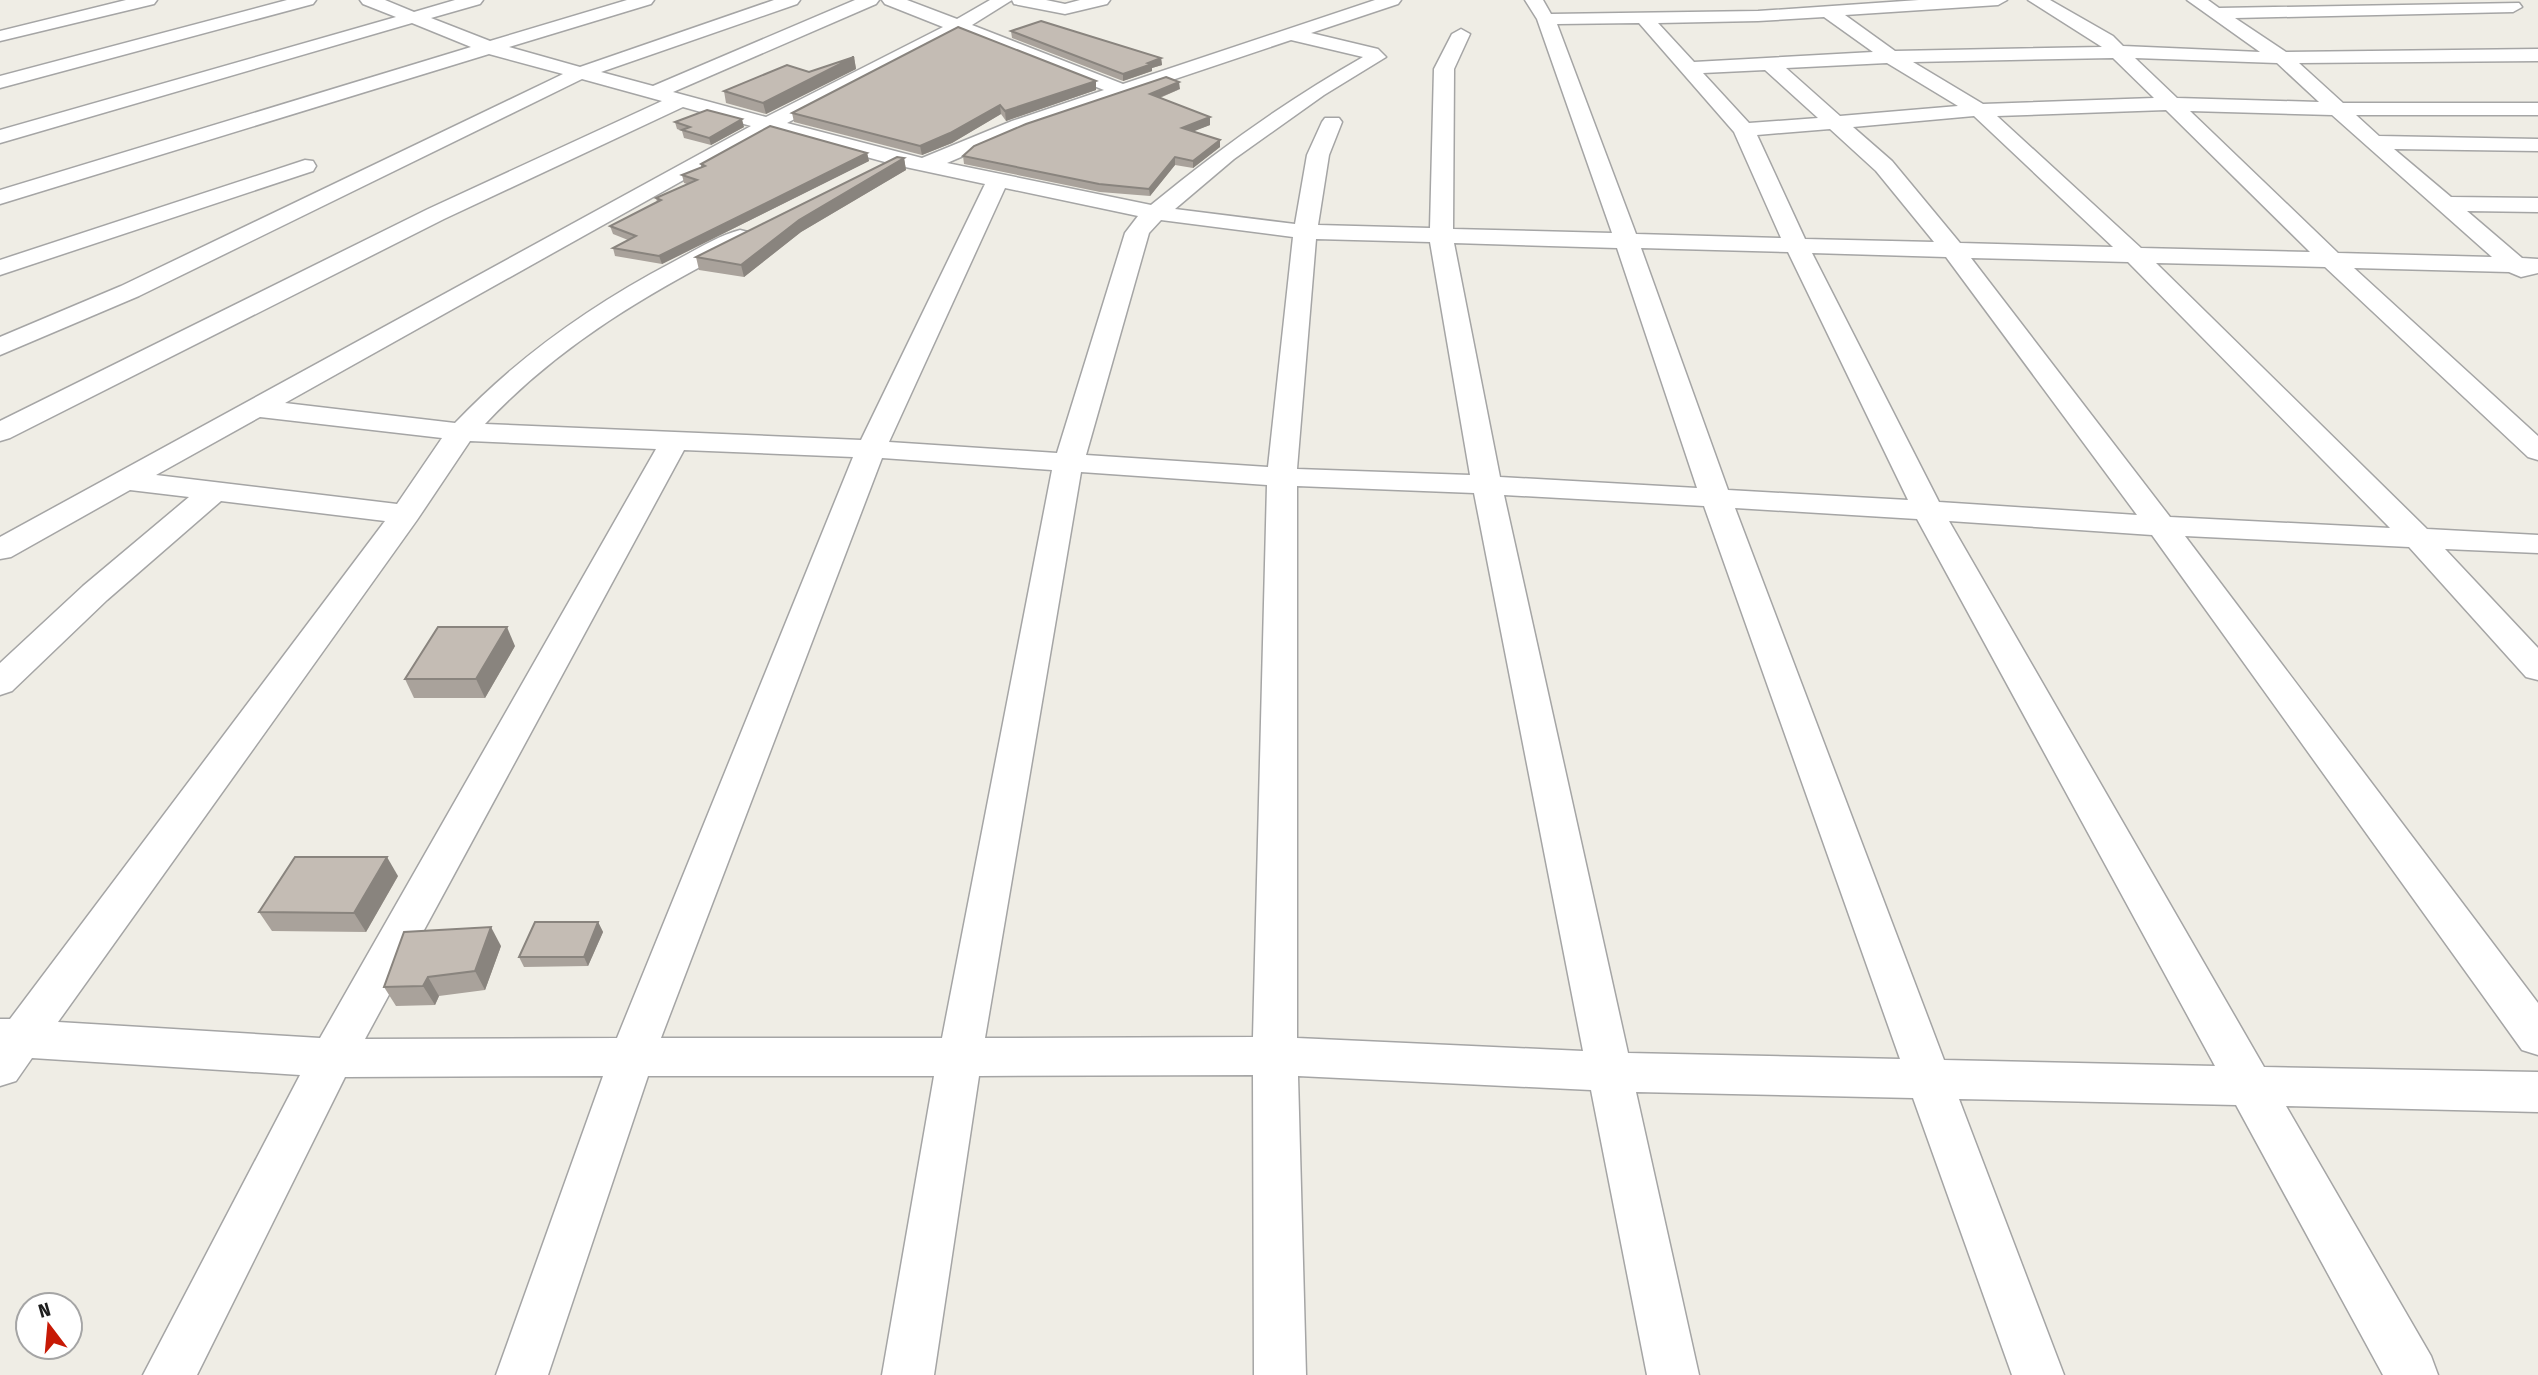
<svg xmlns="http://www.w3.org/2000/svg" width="2538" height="1375" font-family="'Fira Sans Condensed',sans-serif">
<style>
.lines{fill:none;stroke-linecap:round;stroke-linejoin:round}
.minor-casing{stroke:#a5a5a5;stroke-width:3}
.minor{fill:#fff;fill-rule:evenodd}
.wall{fill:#a9a29b}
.shaded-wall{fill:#89847e}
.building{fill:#c4bcb4;stroke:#89847e;stroke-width:2}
</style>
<rect width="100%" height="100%" fill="#efede5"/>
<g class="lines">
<defs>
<g id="minor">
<polygon points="126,0 157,0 154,4 0,41 0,31"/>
<polygon points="287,0 316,0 313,4 0,88 0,76"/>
<path d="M360,0H385L414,12L455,0H483L480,4L431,18L490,41L627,0H654L651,4L509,47L580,67L774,0H800L797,4L601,72L653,86L855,0H879L876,4L673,92L766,117L943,27L885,4L882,0H907L957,19L990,0H1046L1065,4L1080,0H1110L1107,4L1065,14L1014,4L1012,0L972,25L1123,84L1375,0H1401L1398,4L1311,33L1378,49L1386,57L1324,95L1234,159L1175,209L1295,224L1307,155L1322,122L1325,118H1339L1342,122L1329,155L1318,225L1430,228L1434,69L1452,34L1461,29L1470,34L1454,69L1453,229L1612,233L1537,19L1525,0H1543L1551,14L1758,11L1919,0H2007L1998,5L1845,15L1895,51L2102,47L2028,0H2050L2113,36L2123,46L2260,52L2187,0H2208L2219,8L2519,3L2522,7L2513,12L2235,18L2286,52L2538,49V61L2299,63L2343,103H2538V115H2356L2379,136L2538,139V151L2394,149L2451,197L2538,198V212L2467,211L2522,258L2538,259V273L2521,277L2509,272L2354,268L2538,436V460L2528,457L2325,267L2156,263L2427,529L2538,535V553L2445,549L2538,648V680L2526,677L2409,547L2185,536L2538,1003V1055L2522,1050L2152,535L1949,521L2264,1067L2538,1072V1112L2286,1106L2431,1356L2438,1375H2383L2236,1105L1959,1099L2064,1375H2012L1913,1098L1636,1092L1699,1375H1647L1591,1090L1298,1076L1306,1375H1254L1253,1075L979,1076L934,1375H882L934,1076H648L548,1375H496L603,1076L345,1077L197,1375H143L300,1075L32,1058L16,1081L0,1086V1019H10L385,521L221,501L107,600L12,691L0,695V663L83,586L189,497L130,490L11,557L0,559V537L751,126L683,107L444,219L10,438L0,441V421L428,209L662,101L582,79L139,296L0,355V337L121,286L563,74L489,54L0,204V190L471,47L412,23L0,143V130L396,17L363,4ZM1824,17L1873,52L1694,62L1658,23L1758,21ZM1639,23L1734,132L1781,238L1636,234L1557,24ZM959,33L1104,90L1012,121L922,158L787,123ZM1291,40L1363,57C1287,100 1219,149 1151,205L947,163L1026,129ZM2113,58L2154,98L1983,104L1913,62ZM2135,58L2277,63L2319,102L2177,98ZM1887,63L1958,106L1840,116L1786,68ZM1765,70L1818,118L1749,123L1703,73ZM2166,110L2310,252L2141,248L1997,116ZM2190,111L2332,115L2492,257L2338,253ZM1974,116L2113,247L1960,243L1892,161L1853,127ZM1830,129L1876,171L1934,242L1805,239L1757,135ZM771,131L896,165L985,184L861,440L485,424C560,344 651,291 748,242L752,237L748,232L740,230C717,236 694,251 673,262C591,305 519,356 455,423L285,403ZM1005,188L1138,216L1125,233L1057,453L889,442ZM1161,220L1293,237L1268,467L1086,455L1149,233ZM1316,239L1430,242L1470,475L1297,469ZM1454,243L1617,248L1697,488L1500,477ZM1641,248L1788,252L1908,500L1728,490ZM1812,253L1946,257L2137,515L1939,502ZM1971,258L2128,262L2390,528L2170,517ZM260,417L442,438L397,504L156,475ZM470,441L656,449L320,1038L58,1022L417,520ZM684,450L853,457L617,1038L365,1039ZM882,458L1052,470L942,1038H661ZM1081,472L1267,485L1253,1037L985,1038ZM1297,486L1474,493L1583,1051L1297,1038ZM1504,495L1704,506L1900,1059L1628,1053ZM1735,508L1917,519L2215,1066L1944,1060Z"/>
<polygon points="305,160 313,161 316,166 313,171 0,275 0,260"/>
</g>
</defs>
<use href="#minor" class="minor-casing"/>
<use href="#minor" class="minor"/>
</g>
<g class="wall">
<polygon points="1011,31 1161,58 1162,65 1152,68 1152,71 1123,81 1012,38"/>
<polygon points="854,57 856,69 766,114 726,103 724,91 809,72"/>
<polygon points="1096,81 1096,90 1006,121 1001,114 952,143 922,155 794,122 792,113"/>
<polygon points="1180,89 1160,98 1210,117 1210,125 1193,131 1220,147 1193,168 1175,165 1150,196 1100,192 964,164 963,156"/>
<polygon points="675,122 744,127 711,145 684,138 682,131 677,129"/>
<polygon points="867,153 869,161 662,264 615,256 613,248 628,240 613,234 610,226 657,202 656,198 687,184 684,183 682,175 701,167 701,164"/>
<polygon points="904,158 906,170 801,232 744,277 699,270 696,257"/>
<polygon points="515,646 485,698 414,698 405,679"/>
<polygon points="398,876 366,932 272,931 259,912"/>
<polygon points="598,922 603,932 588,966 524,967 519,957"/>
<polygon points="501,946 485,990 439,996 435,1005 396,1006 384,987"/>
</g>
<g class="shaded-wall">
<polygon points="854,57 856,69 766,114 763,103"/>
<polygon points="1161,58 1162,65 1152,68 1152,71 1123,81 1123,74"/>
<polygon points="1096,81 1096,90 1006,121 1005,111"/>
<polygon points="1179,82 1180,89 1151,101 1150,94"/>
<polygon points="1000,105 1001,114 952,143 922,155 920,146"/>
<polygon points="1210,117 1210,125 1182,136 1182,128"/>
<polygon points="742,119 744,127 711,145 709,138"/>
<polygon points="1220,140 1220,147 1193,168 1193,161"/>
<polygon points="867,153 869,161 662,264 659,256"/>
<polygon points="1175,157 1175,165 1150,196 1149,189"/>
<polygon points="904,158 906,170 801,232 744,277 741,265 799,220"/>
<polygon points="507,627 515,646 485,698 476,679"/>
<polygon points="387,857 398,876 366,932 354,913"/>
<polygon points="598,922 603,932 588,966 584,957"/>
<polygon points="491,927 501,946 485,990 475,971"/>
<polygon points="428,977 439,996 435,1005 423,986"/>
</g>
<g class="building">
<polygon points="1041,21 1161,58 1148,63 1152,64 1123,74 1011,31"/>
<polygon points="958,27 1096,81 1005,111 1000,105 950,133 920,146 792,113"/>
<polygon points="854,57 763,103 724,91 787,65 809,72"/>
<polygon points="1166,77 1179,82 1150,94 1210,117 1182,128 1220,140 1193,161 1175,157 1149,189 1099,184 963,156 974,146 1026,124"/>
<polygon points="707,110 742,119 709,138 682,130 690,127 675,122"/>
<polygon points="770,126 867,153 659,256 613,248 636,236 610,226 661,200 656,198 697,180 682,175 705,166 701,164"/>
<polygon points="897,157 904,158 799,220 741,265 696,257"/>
<polygon points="438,627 507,627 476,679 405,679"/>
<polygon points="295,857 387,857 354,913 259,912"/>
<polygon points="535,922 598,922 584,957 519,957"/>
<polygon points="491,927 475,971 428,977 423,986 384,987 404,932"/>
</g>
<g transform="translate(49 1326) rotate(344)"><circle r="33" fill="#ffffff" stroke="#a5a5a5" stroke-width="2"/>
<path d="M0-5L12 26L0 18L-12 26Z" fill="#c71905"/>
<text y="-10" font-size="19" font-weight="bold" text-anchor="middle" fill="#1e1e1e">N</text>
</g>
</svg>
